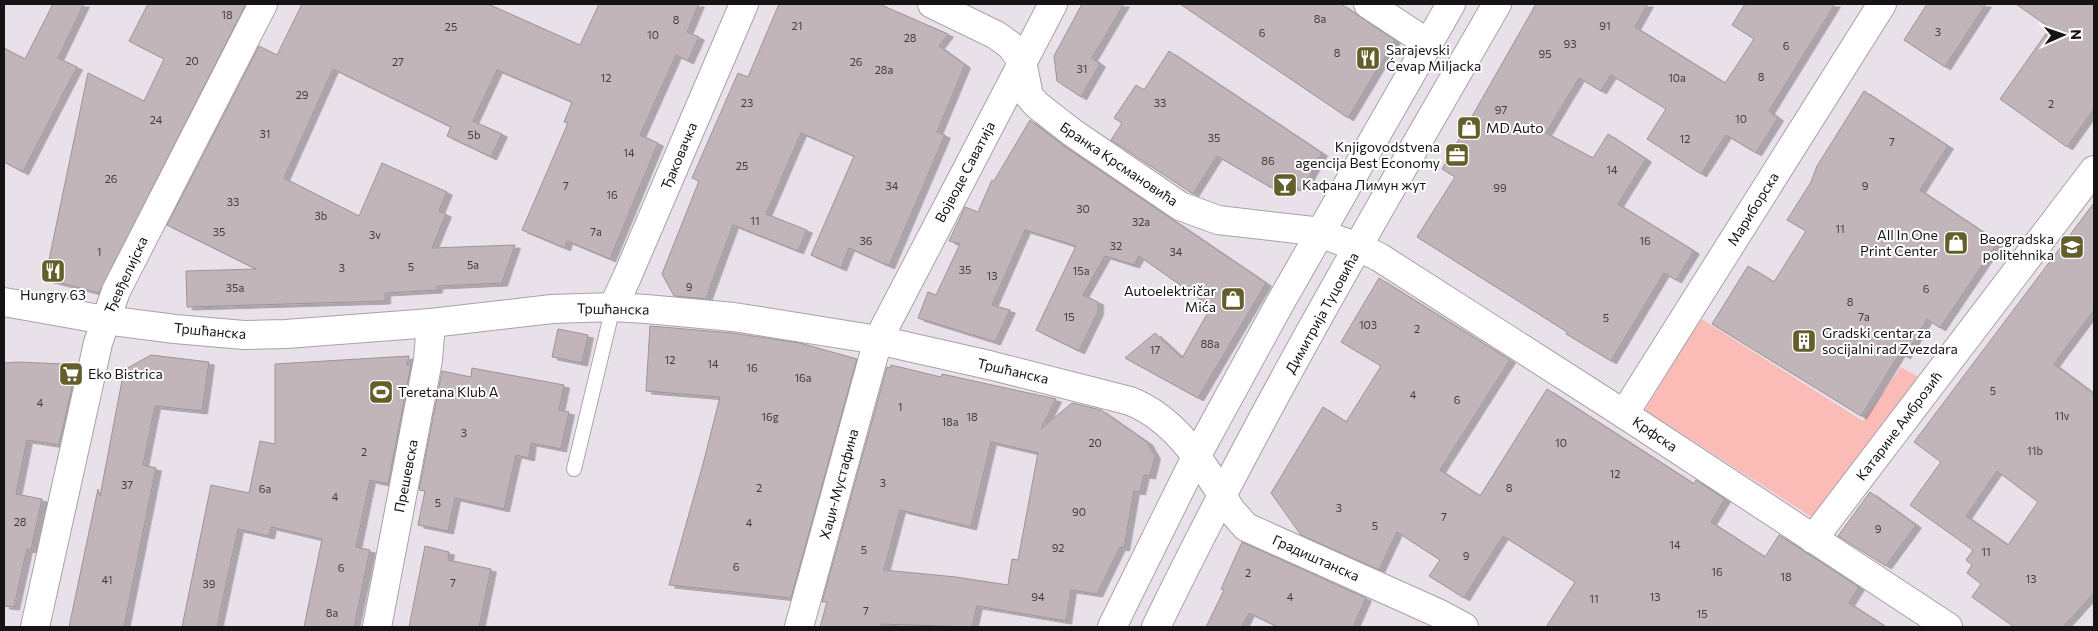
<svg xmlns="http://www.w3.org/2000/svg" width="2098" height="631" font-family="Commissioner,sans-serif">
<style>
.green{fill:#fbbcb8}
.building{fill:#c1b5b9;stroke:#9d9396;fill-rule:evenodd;filter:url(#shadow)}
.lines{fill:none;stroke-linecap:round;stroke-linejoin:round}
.service-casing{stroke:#a9a1a8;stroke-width:16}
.minor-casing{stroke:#a9a1a8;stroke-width:30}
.tertiary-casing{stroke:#a9a1a8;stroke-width:30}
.secondary-casing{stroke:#a9a1a8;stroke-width:30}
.service{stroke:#fff;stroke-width:14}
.minor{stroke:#fff;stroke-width:28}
.tertiary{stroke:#fff;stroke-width:28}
.secondary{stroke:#fff;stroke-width:28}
.labels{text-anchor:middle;stroke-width:4;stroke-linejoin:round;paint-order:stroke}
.number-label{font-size:11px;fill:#413c3e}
.poi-label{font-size:14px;fill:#161315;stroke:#fff;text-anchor:start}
.street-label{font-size:14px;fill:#161315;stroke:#fff}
</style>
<defs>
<filter id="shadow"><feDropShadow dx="5.5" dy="3" stdDeviation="0" flood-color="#0004"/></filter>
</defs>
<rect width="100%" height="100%" fill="#e9e1e9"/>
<polygon class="green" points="1700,318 1863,421 1901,367 1927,382 1813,518 1645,410"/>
<g class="building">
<polygon points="53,4 84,4 58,58 77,67 23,172 4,162 4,48 25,59"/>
<polygon points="148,4 246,4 99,293 45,279 88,73 144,101 164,59 129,41"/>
<polygon points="302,4 488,4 580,45 599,4 699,4 687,32 699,37 688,61 676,55 640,135 658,143 610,259 567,241 565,248 522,230 568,123 564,122 572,102 497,70 473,121 502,134 491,157 447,136 451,127 333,69 284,178 359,216 382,163 447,192 439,211 446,214 432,248 515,245 502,283 437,286 437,290 385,293 385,301 187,307 186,271 256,269 167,225 259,46 277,55"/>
<polygon points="779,4 879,4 948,34 939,46 965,65 937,132 945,135 889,266 849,248 841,268 811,255 854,156 801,133 766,214 807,230 798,251 733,225 706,299 674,296 662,274 699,181 692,178 738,73 748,77"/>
<polygon points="1082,4 1124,4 1092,58 1100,64 1081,97 1057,81 1054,56"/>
<polygon points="1180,4 1341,4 1395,40 1348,118"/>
<polygon points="1536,4 1648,4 1635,27 1725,83 1754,39 1732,25 1745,4 1835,4 1769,111 1778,118 1756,153 1726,135 1701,174 1647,139 1666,109 1611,75 1601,91 1579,78 1546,133 1593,158 1608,134 1646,159 1618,204 1694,251 1676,280 1664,273 1611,361 1566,334 1567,332 1417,237 1455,177 1442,169"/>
<polygon points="1927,4 1986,4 1945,67 1904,40"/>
<polygon points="2016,4 2094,4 2094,109 2067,147 2000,99 2050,28"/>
<polygon points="1169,51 1322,153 1303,188 1270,187 1217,156 1193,194 1111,140 1122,123 1114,118 1136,85 1144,90"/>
<polygon points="1864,91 1948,146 1920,190 1998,242 1940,328 1927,319 1905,356 1900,353 1861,416 1712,324 1748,266 1774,282 1806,231 1787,220 1811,182 1817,166"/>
<polygon points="1030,120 1064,146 1266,283 1198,398 1125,358 1155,333 1182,358 1211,307 1139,256 1134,265 1105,256 1083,295 1098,302 1098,312 1079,351 1036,330 1076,246 1025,230 992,305 1010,310 995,342 918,318 928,292 936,295 960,244 949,241 965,207 978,212 992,180 994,181"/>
<path d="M2094,203V310L2054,364L2094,394V593L2063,627H2014L1972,597L1981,584L1967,573L1972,565L1966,560L1973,550L1910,505L1941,462L1914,442ZM1997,471L2038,502L2008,545L1966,516Z"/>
<polygon points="1379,278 1510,360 1440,470 1480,496 1547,389 1694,484 1696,480 1725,499 1711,522 1765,557 1779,535 1859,587 1849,603 1886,627 1546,627 1575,582 1503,536 1464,598 1429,576 1440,560 1397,532 1379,570 1301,535 1271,493 1323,407 1346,422 1381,366 1341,342"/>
<polygon points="650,326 732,333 800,343 857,359 791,598 669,585 703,464 720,397 646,391"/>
<polygon points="558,329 588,335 582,363 552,357"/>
<polygon points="151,355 209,362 202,411 155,406 143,465 156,468 124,627 69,627 98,489 100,496 124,370"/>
<polygon points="409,356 407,365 411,365 388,484 370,480 356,547 370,550 354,627 304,627 322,539 271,527 269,536 238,529 217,627 182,627 211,485 249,493 260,441 275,444 275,364"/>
<polygon points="16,362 65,364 75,374 59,445 27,440 16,494 42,499 31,550 27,549 14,607 4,606 4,363"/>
<path d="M891,365L941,377L942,374L1056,399L1041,429L1072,403L1101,410L1147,442L1155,456L1150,476L1144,475L1140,492L1134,491L1124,548L1120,547L1097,594L1071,590L1066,621L977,606L972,627L881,624V627H820L827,602H822L887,367L890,368ZM991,442L1038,453L1018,560L1012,559L1008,585L956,577L884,570L900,510L971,527Z"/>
<polygon points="472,368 564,385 559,410 569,412 561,449 531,443 529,458 516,455 504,509 455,498 448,531 418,525 425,491 419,490 442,371 471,377"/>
<polygon points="1870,492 1916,525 1886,566 1838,536"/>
<polygon points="1242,542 1366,598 1353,627 1278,627 1249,613 1242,627 1206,627 1224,590 1221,589"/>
<polygon points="425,546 449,552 448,560 491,569 479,627 409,627"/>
</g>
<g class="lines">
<defs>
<polyline id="service" points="574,469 613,307"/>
<g id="minor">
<polyline points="1368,4 1429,44"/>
<polyline points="1358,247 1379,257 1624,414 1948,627"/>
<polyline points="613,307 627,277 744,4"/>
<polyline points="1624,414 1882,4"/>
<polyline points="1222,495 1230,509 1246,527 1440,614 1464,627"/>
<polyline points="1813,539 2094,170"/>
<polyline points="35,627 98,343 116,291 263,4"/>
<polyline points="377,627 428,360 431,323"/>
<polyline points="799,627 878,340 1053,4"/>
</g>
<g id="tertiary">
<polyline points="932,4 996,35 1010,45 1022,61 1029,96 1037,105 1073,133 1180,206 1218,220 1313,231 1358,247"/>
<path d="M4,302L105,320L175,329L244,335L286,334L431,323L552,309L613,307L646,309L734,317L878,340L989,365L1130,401C1173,418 1199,458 1222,495"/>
</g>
<g id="secondary">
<polyline points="1112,627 1197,455 1279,305 1451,4"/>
<path d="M1156,627C1259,414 1379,209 1497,4"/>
</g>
</defs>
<use href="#service" class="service-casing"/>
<use href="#minor" class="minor-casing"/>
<use href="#tertiary" class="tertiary-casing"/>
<use href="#secondary" class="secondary-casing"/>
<use href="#service" class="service"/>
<use href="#minor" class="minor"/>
<use href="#tertiary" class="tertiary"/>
<use href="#secondary" class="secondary"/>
</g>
<defs>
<symbol id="restaurant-square" viewBox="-11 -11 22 22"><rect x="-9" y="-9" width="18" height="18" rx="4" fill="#635e2a" stroke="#fff"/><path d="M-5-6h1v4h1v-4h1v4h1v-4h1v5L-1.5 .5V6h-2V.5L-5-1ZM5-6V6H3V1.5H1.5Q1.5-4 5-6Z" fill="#fff"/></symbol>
<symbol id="shop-square" viewBox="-11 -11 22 22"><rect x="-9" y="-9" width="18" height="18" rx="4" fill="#635e2a" stroke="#fff"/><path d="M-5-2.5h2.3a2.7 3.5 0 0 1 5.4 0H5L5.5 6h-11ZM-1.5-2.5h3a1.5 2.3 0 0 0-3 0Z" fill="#fff"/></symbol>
<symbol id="office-square" viewBox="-11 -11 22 22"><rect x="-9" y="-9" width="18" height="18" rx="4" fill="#635e2a" stroke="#fff"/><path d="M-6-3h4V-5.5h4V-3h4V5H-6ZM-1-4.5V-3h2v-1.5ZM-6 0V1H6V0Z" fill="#fff"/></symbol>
<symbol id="bar-square" viewBox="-11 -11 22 22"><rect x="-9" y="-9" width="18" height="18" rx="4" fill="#635e2a" stroke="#fff"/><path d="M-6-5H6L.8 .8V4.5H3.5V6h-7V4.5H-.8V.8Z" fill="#fff"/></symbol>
<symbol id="school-square" viewBox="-11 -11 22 22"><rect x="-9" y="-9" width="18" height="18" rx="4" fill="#635e2a" stroke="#fff"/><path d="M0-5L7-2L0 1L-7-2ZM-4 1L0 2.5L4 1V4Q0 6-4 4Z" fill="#fff"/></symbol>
<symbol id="building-square" viewBox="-11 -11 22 22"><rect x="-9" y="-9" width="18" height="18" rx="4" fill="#635e2a" stroke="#fff"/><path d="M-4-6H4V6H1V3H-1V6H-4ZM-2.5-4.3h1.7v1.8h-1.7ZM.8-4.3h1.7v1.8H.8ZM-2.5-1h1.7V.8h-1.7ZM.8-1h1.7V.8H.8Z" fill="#fff"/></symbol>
<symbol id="supermarket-square" viewBox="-11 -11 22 22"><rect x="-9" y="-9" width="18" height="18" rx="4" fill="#635e2a" stroke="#fff"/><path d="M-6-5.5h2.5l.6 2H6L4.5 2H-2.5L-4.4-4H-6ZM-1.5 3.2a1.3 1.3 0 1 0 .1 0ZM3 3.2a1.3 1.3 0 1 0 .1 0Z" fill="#fff"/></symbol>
<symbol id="stadium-square" viewBox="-11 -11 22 22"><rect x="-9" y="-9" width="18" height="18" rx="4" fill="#635e2a" stroke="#fff"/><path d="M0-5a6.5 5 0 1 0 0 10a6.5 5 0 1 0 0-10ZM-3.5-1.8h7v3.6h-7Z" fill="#fff"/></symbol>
</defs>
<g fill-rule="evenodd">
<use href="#restaurant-square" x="1354" y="44" width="28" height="28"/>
<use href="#shop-square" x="1455" y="114" width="28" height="28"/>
<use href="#office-square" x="1443" y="141" width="28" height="28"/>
<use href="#bar-square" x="1271" y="171" width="28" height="28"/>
<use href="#shop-square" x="1942" y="229" width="28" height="28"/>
<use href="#school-square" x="2058" y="233" width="28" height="28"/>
<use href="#restaurant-square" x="39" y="257" width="28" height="28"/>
<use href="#shop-square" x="1219" y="285" width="28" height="28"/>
<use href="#building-square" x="1790" y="327" width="28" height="28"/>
<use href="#supermarket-square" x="57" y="360" width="28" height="28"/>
<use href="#stadium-square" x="367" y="378" width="28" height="28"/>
</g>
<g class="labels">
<g class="number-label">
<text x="227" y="19">18</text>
<text x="1320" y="23">8a</text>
<text x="676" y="24">8</text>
<text x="797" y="30">21</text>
<text x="1605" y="30">91</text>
<text x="451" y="31">25</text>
<text x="1938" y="36">3</text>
<text x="1262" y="37">6</text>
<text x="653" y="39">10</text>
<text x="910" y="42">28</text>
<text x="1570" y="48">93</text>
<text x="1786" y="50">6</text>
<text x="1337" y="57">8</text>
<text x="1545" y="58">95</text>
<text x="192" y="65">20</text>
<text x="398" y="66">27</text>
<text x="856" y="66">26</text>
<text x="1082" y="73">31</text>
<text x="884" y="74">28a</text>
<text x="1761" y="81">8</text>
<text x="606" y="82">12</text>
<text x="1677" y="82">10a</text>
<text x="302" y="99">29</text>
<text x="747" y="107">23</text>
<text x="1160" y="107">33</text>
<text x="2051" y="108">2</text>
<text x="1501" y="114">97</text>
<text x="1741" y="123">10</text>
<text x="156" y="124">24</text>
<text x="265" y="138">31</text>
<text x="474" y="139">5b</text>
<text x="1214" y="142">35</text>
<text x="1685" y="143">12</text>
<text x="1892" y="146">7</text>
<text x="629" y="157">14</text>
<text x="1268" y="165">86</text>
<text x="742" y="170">25</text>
<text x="1612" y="174">14</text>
<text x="111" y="183">26</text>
<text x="566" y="190">7</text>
<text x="892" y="190">34</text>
<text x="1865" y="190">9</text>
<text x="1500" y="192">99</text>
<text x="612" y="199">16</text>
<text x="233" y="206">33</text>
<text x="1083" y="213">30</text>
<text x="321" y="220">3b</text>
<text x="755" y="225">11</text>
<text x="1141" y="226">32a</text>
<text x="1840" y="233">11</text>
<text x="219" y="236">35</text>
<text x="596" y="236">7a</text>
<text x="375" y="239">3v</text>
<text x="866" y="245">36</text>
<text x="1645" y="245">16</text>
<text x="1116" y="250">32</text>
<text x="99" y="256">1</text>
<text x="1176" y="256">34</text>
<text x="473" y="269">5a</text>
<text x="411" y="271">5</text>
<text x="342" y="272">3</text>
<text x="965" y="274">35</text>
<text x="1081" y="275">15a</text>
<text x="992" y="280">13</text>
<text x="689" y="291">9</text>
<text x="235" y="292">35a</text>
<text x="1926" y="293">6</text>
<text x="1850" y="306">8</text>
<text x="1069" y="321">15</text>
<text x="1864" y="321">7a</text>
<text x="1606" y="322">5</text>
<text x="1368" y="329">103</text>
<text x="1417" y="333">2</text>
<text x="1210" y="348">88a</text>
<text x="1155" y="354">17</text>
<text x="670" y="364">12</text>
<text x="713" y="368">14</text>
<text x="752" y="372">16</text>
<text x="803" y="382">16a</text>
<text x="1993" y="395">5</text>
<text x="1413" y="399">4</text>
<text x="1457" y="404">6</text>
<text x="40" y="407">4</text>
<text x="900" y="411">1</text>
<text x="2062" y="420">11v</text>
<text x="770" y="421">16g</text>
<text x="972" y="421">18</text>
<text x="950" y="426">18a</text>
<text x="464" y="437">3</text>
<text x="1095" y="447">20</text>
<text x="1561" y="447">10</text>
<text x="2035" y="455">11b</text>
<text x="364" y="456">2</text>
<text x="1615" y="478">12</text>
<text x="883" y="487">3</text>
<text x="127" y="489">37</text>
<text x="759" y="492">2</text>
<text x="1509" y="492">8</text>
<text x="265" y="493">6a</text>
<text x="335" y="501">4</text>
<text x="438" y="507">5</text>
<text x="1339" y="512">3</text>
<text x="1079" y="516">90</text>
<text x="1444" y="521">7</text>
<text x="20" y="526">28</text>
<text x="749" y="527">4</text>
<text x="1375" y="530">5</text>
<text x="1878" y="533">9</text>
<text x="1675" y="549">14</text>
<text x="1058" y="552">92</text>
<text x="864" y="554">5</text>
<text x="1986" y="556">11</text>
<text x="1466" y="560">9</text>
<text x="736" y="571">6</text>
<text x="341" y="572">6</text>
<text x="1717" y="576">16</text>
<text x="1248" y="577">2</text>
<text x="1786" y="581">18</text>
<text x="2031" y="583">13</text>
<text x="107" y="584">41</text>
<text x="453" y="587">7</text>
<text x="209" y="588">39</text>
<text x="1038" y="601">94</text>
<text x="1290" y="601">4</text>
<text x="1655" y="601">13</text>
<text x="1594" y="603">11</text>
<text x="866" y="615">7</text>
<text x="332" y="617">8a</text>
<text x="1702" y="618">15</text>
</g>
<g class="poi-label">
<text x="1386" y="55">Sarajevski<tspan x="1386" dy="16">Ćevap Miljacka</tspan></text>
<text x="1486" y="133">MD Auto</text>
<text x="1440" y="152" text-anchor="end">Knjigovodstvena<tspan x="1440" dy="16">agencija Best Economy</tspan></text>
<text x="1302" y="190">Кафана Лимун жут</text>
<text x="1938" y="240" text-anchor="end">All In One<tspan x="1938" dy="16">Print Center</tspan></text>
<text x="2054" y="244" text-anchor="end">Beogradska<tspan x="2054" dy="16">politehnika</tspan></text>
<text x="1216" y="296" text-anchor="end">Autoelektričar<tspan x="1216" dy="16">Mića</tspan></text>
<text x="53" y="300" text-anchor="middle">Hungry 63</text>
<text x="1822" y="338">Gradski centar za<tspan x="1822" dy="16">socijalni rad Zvezdara</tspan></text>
<text x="88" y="379">Eko Bistrica</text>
<text x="398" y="397">Teretana Klub A</text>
</g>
<g class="street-label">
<text transform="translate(679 156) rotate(-67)" y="5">Ђаковачка</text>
<text transform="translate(1119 164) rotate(34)" y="5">Бранка Крсмановића</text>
<text transform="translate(965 172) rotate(-62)" y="5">Војводе Саватија</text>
<text transform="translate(1753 209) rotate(-58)" y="5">Мариборска</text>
<text transform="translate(126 275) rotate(-65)" y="5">Ђевђелијска</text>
<text transform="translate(613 309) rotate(1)" y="5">Тршћанска</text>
<text transform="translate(1322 313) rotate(-61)" y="5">Димитрија Туцовића</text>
<text transform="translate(210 331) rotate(5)" y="5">Тршћанска</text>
<text transform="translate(1013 371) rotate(13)" y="5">Тршћанска</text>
<text transform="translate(1899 426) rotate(-53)" y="5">Катарине Амброзић</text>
<text transform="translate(1655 434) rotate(34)" y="5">Крфска</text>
<text transform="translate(406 476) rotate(-79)" y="5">Прешевска</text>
<text transform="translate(839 484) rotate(-75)" y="5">Хаџи-Мустафина</text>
<text transform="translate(1316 558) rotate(24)" y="5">Градиштанска</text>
</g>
</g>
<rect width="2098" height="631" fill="none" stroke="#161315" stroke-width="10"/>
<g transform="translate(2063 35) rotate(88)" stroke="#ffffff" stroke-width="4" paint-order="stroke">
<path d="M0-4L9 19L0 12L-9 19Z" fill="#161315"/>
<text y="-8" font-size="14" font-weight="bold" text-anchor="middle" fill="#161315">N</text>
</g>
</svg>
